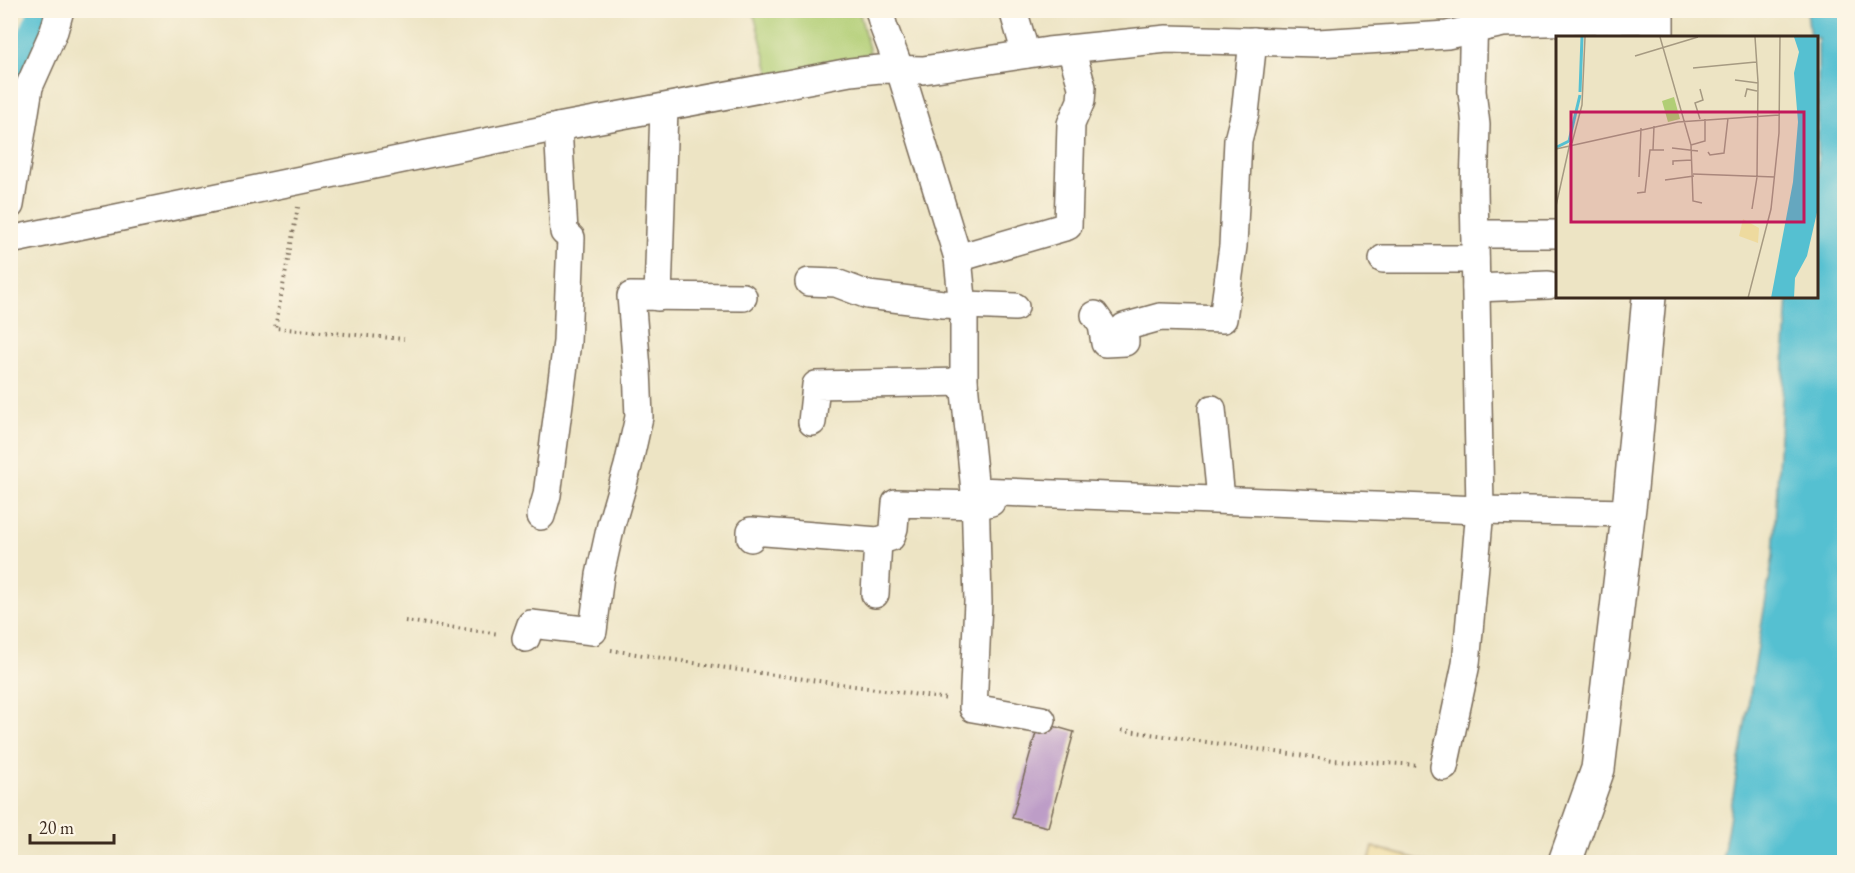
<svg xmlns="http://www.w3.org/2000/svg" width="1855" height="873" font-family="'EB Garamond',serif">
<style>
.green{fill:#b1ce75;stroke:#767c4a;stroke-width:1.5}
.sand{fill:#eeda9e;stroke:#94825e;stroke-width:1.5}
.water{fill:#55c0d1;stroke:#487578;stroke-width:1.5}
.lines{fill:none;stroke-linecap:round;stroke-linejoin:round}
.canal{stroke:#55c0d1;stroke-width:30}
.building{fill:#bd9dc7}
.street-casing{stroke:#796b58;stroke-width:30}
.secondary-casing{stroke:#796b58;stroke-width:36}
.path{stroke:#796b58;stroke-width:4;stroke-dasharray:1.5 4.5;stroke-linecap:butt}
.street{stroke:#fff;stroke-width:27}
.secondary{stroke:#fff;stroke-width:33}
.inset-river{fill:none;stroke:#55c0d1;stroke-width:3}
.inset-road{fill:none;stroke:#a69a82;stroke-width:1.5}
.view{fill:#c2185b;fill-opacity:0.15;stroke:#c2185b;stroke-width:3}
.inset-edge{fill:none;stroke:#3b2a1e;stroke-width:3}
</style>
<rect width="100%" height="100%" fill="#fcf5e5"/>
<filter id="ink" filterUnits="userSpaceOnUse"><feTurbulence type="fractalNoise" baseFrequency=".0167" numOctaves="2"/><feDisplacementMap in="SourceGraphic" scale="12" xChannelSelector="R" yChannelSelector="G"/><feConvolveMatrix kernelMatrix="1 2 1 2 8 2 1 2 1" color-interpolation-filters="sRGB"/></filter>
<filter id="wash" filterUnits="userSpaceOnUse"><feTurbulence type="fractalNoise" baseFrequency=".008" numOctaves="4" result="noise"/><feDisplacementMap in="SourceGraphic" scale="24" xChannelSelector="R" yChannelSelector="G"/><feGaussianBlur stdDeviation="1.35" result="paint"/><feColorMatrix in="noise" values="0 0 0 0 0 0 0 0 0 0 0 0 0 0 0 0 0 1.4 0 .05"/><feComposite in="paint" operator="in"/></filter>
<g filter="url(#wash)">
<rect width="100%" height="100%" fill="#ede4c4"/>
<polygon class="green" points="753,11 859,11 870,53 771,79"/>
<polygon class="sand" points="1373,847 1428,862 1369,862"/>
<polygon class="water" points="1807,11 1844,11 1844,862 1722,862 1773,556 1788,297 1818,297 1818,38 1810,37"/>
<g class="lines">
<polyline class="canal" points="10,86 45,10"/>
</g>
<g id="blocks">
<polygon class="building" points="1039,722 1074,732 1048,827 1012,818"/>
</g>
</g>
<g filter="url(#ink)">
<use href="#blocks" fill-opacity="0" stroke="#796b58" stroke-width="1.5"/>
<g class="lines">
<defs>
<g id="street">
<polyline points="879,10 884,28 900,70 958,258 964,318 964,382 975,491 978,602 973,708 1042,720"/>
<polyline points="1013,10 1026,54"/>
<polyline points="10,205 29,87 54,31 60,10"/>
<polyline points="1475,234 1558,234"/>
<polyline points="10,240 558,127 850,72 880,69 923,70 1048,51 1167,39 1318,43 1447,35 1503,23 1657,19"/>
<polyline points="958,258 1068,226 1071,124 1081,101 1082,87 1071,49"/>
<polyline points="1383,259 1475,259"/>
<polyline points="809,282 836,283 868,295 943,304 1015,307"/>
<polyline points="1476,288 1548,285"/>
<polyline points="658,297 664,109"/>
<polyline points="1095,315 1102,325 1105,343 1125,342 1124,327 1160,317 1223,319 1233,246 1238,140 1245,113 1253,41"/>
<polyline points="1212,409 1221,499"/>
<polyline points="812,422 816,385 964,382"/>
<polyline points="975,491 1480,510 1629,513"/>
<polyline points="541,516 547,495 567,342 571,238 564,232 558,127"/>
<polyline points="751,538 751,531 878,541 891,537 894,528 896,503 981,505 991,502"/>
<polyline points="875,594 878,541"/>
<polyline points="526,638 531,624 593,631 600,575 611,525 628,466 639,417 637,369 631,296 743,297"/>
<polyline points="1444,767 1466,664 1480,510 1474,188 1476,125 1472,91 1474,12"/>
</g>
<g id="secondary">
<polyline points="1657,38 1657,10"/>
<polyline points="1565,862 1598,769 1630,499 1649,297"/>
</g>
</defs>
<use href="#street" class="street-casing"/>
<use href="#secondary" class="secondary-casing"/>
<g class="path">
<polyline points="298,207 275,328 404,339"/>
<polyline points="405,621 500,634"/>
<polyline points="611,650 739,670 948,699"/>
<polyline points="1122,730 1333,760 1419,765"/>
</g>
<use href="#street" class="street"/>
<use href="#secondary" class="secondary"/>
</g>
</g>
<g transform="translate(1556 36)">
<rect width="262" height="262" fill="#ede4c4"/>
<path d="M118,61L124,83L112,86L106,65Z" fill="#b1ce75"/>
<path d="M187,183L203,192L202,207L183,200Z" fill="#eeda9e"/>
<path d="M238,1H262V172L251,220L239,242L238,262H215L237,146L242,86L238,37L243,16Z" fill="#55c0d1"/>
<path class="inset-river" d="M24,56L26,1M1,111L13,105L24,59"/>
<path class="inset-road" d="M104,1L135,109L137,165L146,167M79,20L142,1M137,32L200,26M179,44L202,47M189,61L191,53L201,55M144,83L139,67L147,64L144,53M16,107L26,69L29,1M135,109L149,105V83M116,112L142,115M0,113L122,86L223,79M97,114L98,90M152,116L154,119L168,117L172,82M117,129V125L136,124M137,138L219,141M83,141L85,92M109,144L138,140M81,157L89,156L94,114H108M0,170L14,107M196,173L201,141L202,46L199,1M192,262L215,173L223,97L224,1"/>
<path class="view" d="M15,76H248V186H15Z"/>
<rect width="262" height="262" class="inset-edge"/>
</g>
<rect width="1855" height="873" fill="none" stroke="#fcf5e5" stroke-width="36"/>
<path d="M30 834v9h84v-9" fill="none" stroke="#3b2a1e" stroke-width="3"/>
<text x="39" y="834" font-size="18" fill="#3b2a1e" stroke="#fcf5e5" stroke-width="4.5" paint-order="stroke">20 m</text>
</svg>
